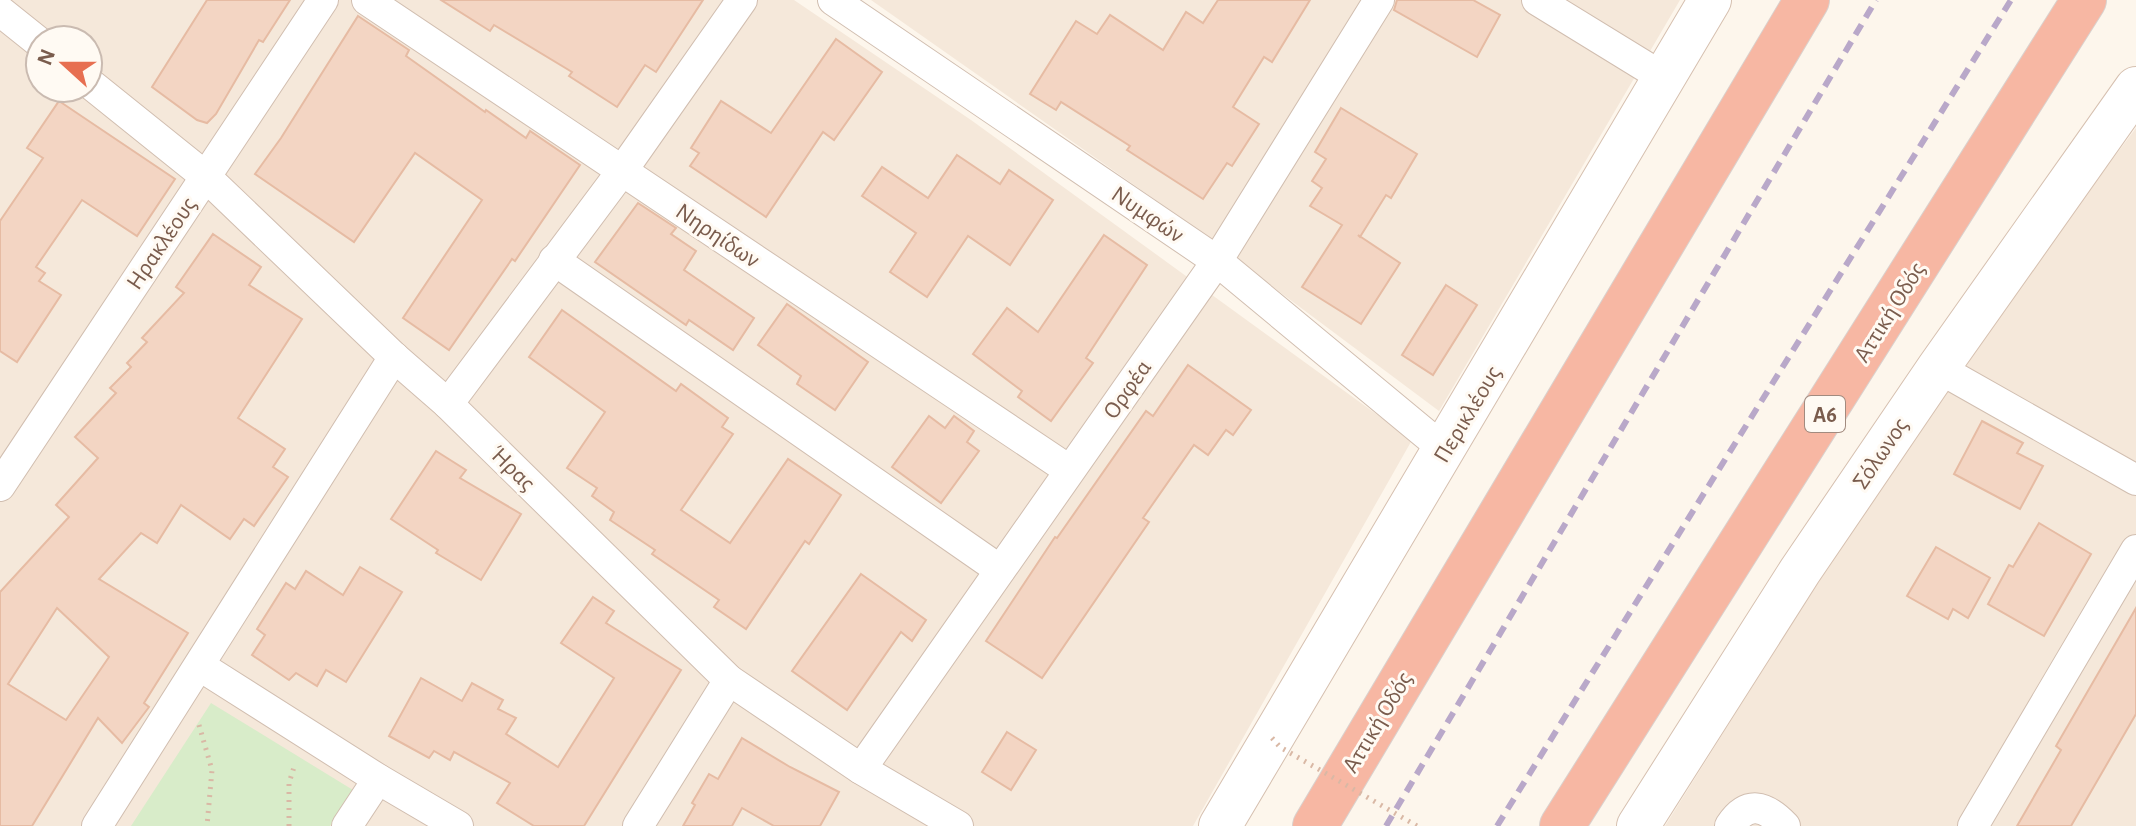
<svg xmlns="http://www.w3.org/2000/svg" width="2136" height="826" font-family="'Alegreya Sans',sans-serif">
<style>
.residential{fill:#f5e8da;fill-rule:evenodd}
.green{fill:#d8ecc9}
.building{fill:#f3d5c3;stroke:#e6bba3;stroke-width:2;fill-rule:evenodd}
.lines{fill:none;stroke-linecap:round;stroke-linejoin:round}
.street-casing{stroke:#d1beb0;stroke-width:32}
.secondary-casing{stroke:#d6c0b0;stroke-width:44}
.highway-casing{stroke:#dad1cd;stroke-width:46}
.path{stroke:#d9b8a5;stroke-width:5;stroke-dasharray:2 6;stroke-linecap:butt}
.street{stroke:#fff;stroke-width:30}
.secondary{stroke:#fff;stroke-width:42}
.highway{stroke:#f7b7a3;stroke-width:44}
.rail{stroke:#b9a8c9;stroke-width:6;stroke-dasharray:12 8;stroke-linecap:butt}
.path-bridge{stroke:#d9b8a5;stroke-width:5;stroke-dasharray:2 6;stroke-linecap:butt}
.labels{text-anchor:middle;stroke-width:6;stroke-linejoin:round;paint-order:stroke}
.shield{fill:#fffaf3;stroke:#a28b7f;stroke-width:2}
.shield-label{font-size:22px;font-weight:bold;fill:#7a5c4d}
.street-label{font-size:24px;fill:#7a5c4d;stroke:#fffaf3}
</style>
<rect width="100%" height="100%" fill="#fdf6ec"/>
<g class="residential">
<path d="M0,0H794L971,120L1412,440L1193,826H0ZM40,40H88V88H40Z"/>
<polygon points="871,0 1680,0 1439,411 1174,213"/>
<polygon points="2136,128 2136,826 1665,826 1938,390"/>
</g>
<polygon class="green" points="211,703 353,790 330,826 131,826"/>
<g class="building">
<polygon points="207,0 290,0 263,42 259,40 216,114 207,123 197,120 152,87"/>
<polygon points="441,0 703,0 656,72 645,65 617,107 569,76 572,72 494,25 490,31"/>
<polygon points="1218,0 1310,0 1272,62 1264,57 1233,107 1259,124 1232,166 1227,163 1203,199 1127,150 1130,146 1061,102 1056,110 1030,94 1076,21 1097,34 1110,15 1163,50 1186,12 1203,23"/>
<polygon points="1397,0 1473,0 1500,15 1477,57 1394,10"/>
<polygon points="358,16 409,50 406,56 485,112 486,110 526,138 530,131 580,165 515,261 512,259 449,350 403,318 482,200 415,153 354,242 255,174 281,138"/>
<polygon points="836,39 882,72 834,140 823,132 766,217 690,166 699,153 691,148 721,101 771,133"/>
<polygon points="59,101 175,179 137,236 82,200 36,267 45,273 39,281 61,295 17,362 0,351 0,221 43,158 27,148"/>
<polygon points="1341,108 1417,154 1391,198 1386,195 1360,237 1358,235 1400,263 1361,324 1302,287 1342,225 1310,206 1322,188 1312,181 1326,159 1315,152"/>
<polygon points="957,155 1000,184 1009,170 1053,200 1010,265 968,236 927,297 890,272 916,233 862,196 882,167 928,198"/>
<polygon points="638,203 676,228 671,234 696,251 684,270 754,318 733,350 689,320 686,325 595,262"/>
<path d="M213,234L261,267L249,285L302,319L238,418L285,449L273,467L288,477L254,526L244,519L230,539L181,505L157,543L141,533L99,579L188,633L144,703L149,707L122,743L98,718L32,826H0V592L69,517L56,505L98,458L75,437L116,393L110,388L131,367L127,363L147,342L142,338L184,293L176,287ZM57,608L109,657L66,720L8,684Z"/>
<polygon points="1104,235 1147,265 1086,358 1093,363 1051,421 1018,397 1022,391 973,354 1007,308 1038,332"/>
<polygon points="1446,285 1477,305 1433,375 1402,355"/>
<polygon points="787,304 868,362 835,410 797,384 801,376 758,345"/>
<polygon points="562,310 676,391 681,384 728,418 722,427 733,434 681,510 730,543 788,459 841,495 809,544 805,541 746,629 714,607 719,600 652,554 655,550 610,520 614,512 592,496 597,488 567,468 605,412 529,357"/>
<polygon points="1188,365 1251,410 1233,435 1226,430 1208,455 1194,445 1143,518 1149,522 1042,678 986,641 1055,537 1057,538 1146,411 1153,416"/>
<polygon points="929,416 945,428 954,416 974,431 967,442 979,451 941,503 892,467"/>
<polygon points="1982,421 2023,443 2017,453 2043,466 2020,509 1954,474"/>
<polygon points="436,451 466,470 460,478 521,514 481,580 436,553 438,550 391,519"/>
<polygon points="2039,523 2091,554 2044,636 1988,604 2009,565 2013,567"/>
<polygon points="1936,547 1990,578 1968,618 1953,609 1948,619 1907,596"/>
<polygon points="360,567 402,592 346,682 326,670 317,686 296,673 289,680 252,655 265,635 257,629 286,583 295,589 306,571 343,595"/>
<polygon points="861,574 926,620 912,641 901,632 847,710 792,671"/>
<polygon points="593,597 614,611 606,623 681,670 584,826 534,826 497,803 510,783 454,752 450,760 434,751 429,758 389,736 421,678 462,701 472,683 503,700 498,709 516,718 506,734 558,767 614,678 561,643"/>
<polygon points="2136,608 2136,714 2071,826 2017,826 2061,750 2056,746"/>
<polygon points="1007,732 1036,750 1011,790 982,772"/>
<polygon points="742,738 790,767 839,792 820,826 774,826 742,808 732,826 683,826 695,805 692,803 709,774 718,779"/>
</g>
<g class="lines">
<defs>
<g id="street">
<polyline points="367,0 1069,470"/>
<polyline points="833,0 1217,261 1445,450"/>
<polyline points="1537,0 1664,78"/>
<polyline points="0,11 40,43"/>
<polyline points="88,82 205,176 394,357 448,404 729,680 861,769 958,826"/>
<polyline points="554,260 1000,570"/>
<polyline points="1938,368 2136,480"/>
<polyline points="448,404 622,171 742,0"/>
<polyline points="0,486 323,0"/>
<polyline points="200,666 378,779 458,826"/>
<polyline points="861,769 1217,261 1379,0"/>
<polyline points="97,826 394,357"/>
<polyline points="347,826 378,779"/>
<polyline points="638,826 729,680"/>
<path d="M1730,826C1747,800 1765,805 1785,826"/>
<polyline points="1973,826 2136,550"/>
</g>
<g id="secondary">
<polyline points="1220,826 1710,0"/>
<polyline points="1638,826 1800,571 1938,368 2136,88"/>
</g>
<g id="highway">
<polyline points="1315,826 1807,0"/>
<polyline points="1562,826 2084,0"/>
</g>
</defs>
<use href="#street" class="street-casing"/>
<use href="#secondary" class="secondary-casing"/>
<use href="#highway" class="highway-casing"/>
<g class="path">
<polyline points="199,725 212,770 207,826"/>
<polyline points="289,826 289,783 295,764"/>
</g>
<use href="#street" class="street"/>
<use href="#secondary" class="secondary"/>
<use href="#highway" class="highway"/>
<g class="rail">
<polyline points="1386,826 1876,0"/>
<polyline points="1497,826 2011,0"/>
</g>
<polyline class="path-bridge" points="1272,738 1280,747 1417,826"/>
</g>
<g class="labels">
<rect class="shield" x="1805" y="396" width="40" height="36" rx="6"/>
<g class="shield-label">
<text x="1825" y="422">Α6</text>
</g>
<g class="street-label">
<text transform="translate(1148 214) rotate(34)" y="8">Νυμφών</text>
<text transform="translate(718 235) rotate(34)" y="8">Νηρηίδων</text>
<text transform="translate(161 243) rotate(-56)" y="8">Ηρακλέους</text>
<text transform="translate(1889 312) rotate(-58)" y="8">Αττική Οδός</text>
<text transform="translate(1127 389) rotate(-55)" y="8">Ορφέα</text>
<text transform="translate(1467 414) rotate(-59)" y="8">Περικλέους</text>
<text transform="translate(1880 453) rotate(-56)" y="8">Σόλωνος</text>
<text transform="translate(513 468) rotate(45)" y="8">Ήρας</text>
<text transform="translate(1377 722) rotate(-59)" y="8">Αττική Οδός</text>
</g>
</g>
<g transform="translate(64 64) rotate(291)"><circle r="38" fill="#fffaf3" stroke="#cabbb1" stroke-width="2"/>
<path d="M0-6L14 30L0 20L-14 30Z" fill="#e76f51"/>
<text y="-12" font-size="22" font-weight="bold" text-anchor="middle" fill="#7a5c4d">N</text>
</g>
</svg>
